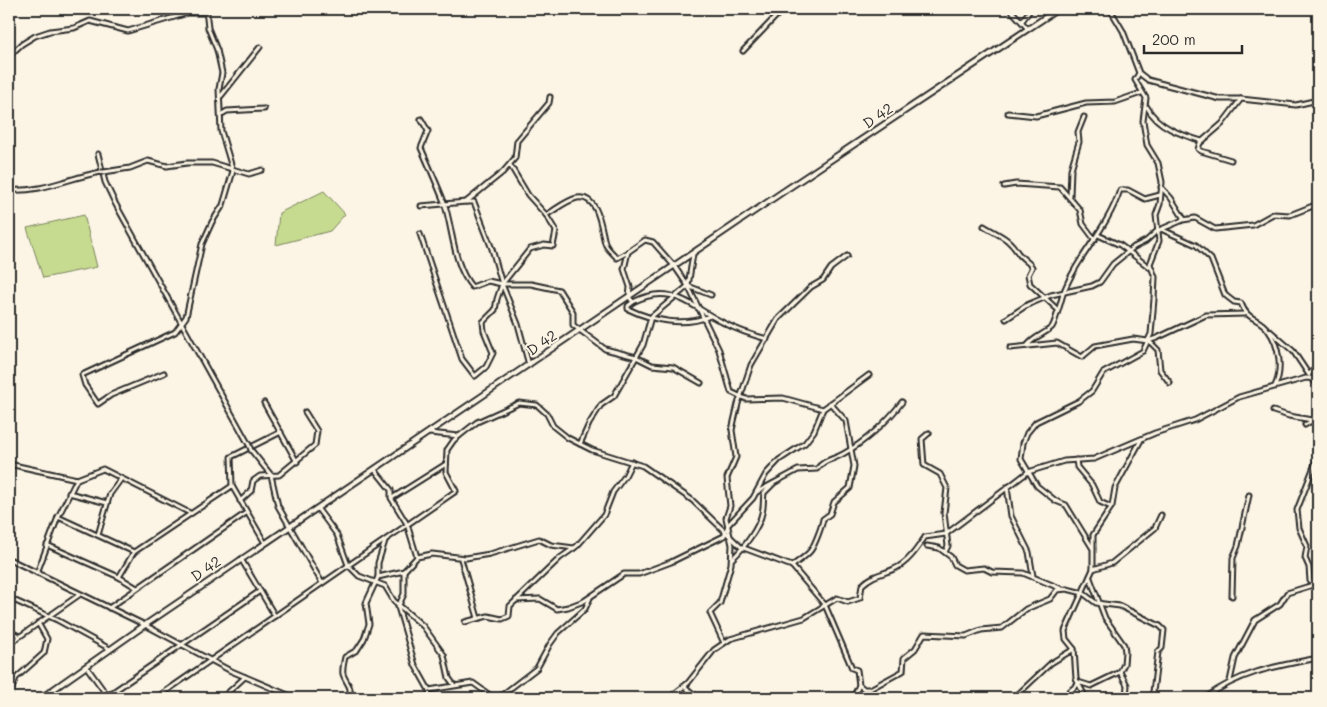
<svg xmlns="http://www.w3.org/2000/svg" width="1327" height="707" font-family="Mali,sans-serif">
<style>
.green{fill:#c7db90;stroke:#79835e}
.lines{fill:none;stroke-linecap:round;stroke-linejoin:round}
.minor-casing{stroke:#2b2b2b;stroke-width:7}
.tertiary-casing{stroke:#2b2b2b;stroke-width:8}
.minor{stroke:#fcf5e5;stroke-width:3}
.tertiary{stroke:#fcf5e5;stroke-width:4}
.minor-bridge-casing{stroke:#2b2b2b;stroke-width:7;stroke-linecap:butt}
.minor-bridge{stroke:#fcf5e5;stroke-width:3}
.labels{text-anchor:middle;stroke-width:4;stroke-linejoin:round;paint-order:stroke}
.street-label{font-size:15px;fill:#2b2b2b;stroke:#fcf5e5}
</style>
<rect width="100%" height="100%" fill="#fcf5e5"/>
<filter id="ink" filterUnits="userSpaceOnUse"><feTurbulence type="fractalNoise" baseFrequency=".02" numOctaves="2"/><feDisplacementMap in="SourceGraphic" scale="10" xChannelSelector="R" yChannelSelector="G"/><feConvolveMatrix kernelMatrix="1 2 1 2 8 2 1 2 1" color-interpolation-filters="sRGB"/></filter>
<g filter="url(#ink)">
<g class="green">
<polygon points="324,191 345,214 330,231 276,245 279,213"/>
<polygon points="84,215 97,267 43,278 27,228"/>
</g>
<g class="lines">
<defs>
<g id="minor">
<polyline points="1010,9 1028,29"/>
<polyline points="1110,9 1123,31 1139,73 1148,80 1220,99 1241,99 1296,105 1318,100"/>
<polyline points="1022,21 1031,9"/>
<polyline points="743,51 783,9"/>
<polyline points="9,56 22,44 35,36 50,31 74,28 90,21 128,31 188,13 207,13"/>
<polyline points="221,96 260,47"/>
<path d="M1147,107C1157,127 1182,135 1202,141"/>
<polyline points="1008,113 1036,116 1086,103 1115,102 1141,93"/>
<polyline points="222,114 227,111 264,109"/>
<polyline points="98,154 105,182 115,203 249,445"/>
<polyline points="1231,160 1201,151 1198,149 1200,143 1222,124 1241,99"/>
<polyline points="510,165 528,195 546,215"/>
<polyline points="104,172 130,168 148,161 167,166 187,163 212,163 249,174 262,170"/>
<polyline points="1004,186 1016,184 1060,187 1080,210 1083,224 1095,240"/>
<polyline points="1161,187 1171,198 1184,219"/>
<path d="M9,190C41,193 71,177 101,172"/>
<polyline points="1070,196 1071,169 1079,142 1078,132 1084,117"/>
<path d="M466,202H474L492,249L502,284L530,249L544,245L553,246L556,231L546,215C555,210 567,200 577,198C599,194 601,229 605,243C606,248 613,253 617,258L628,252"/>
<polyline points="421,206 466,202 503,172 515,158 517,141 549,103 550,97"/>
<path d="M984,226C1000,236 1008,237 1018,253C1022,259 1028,261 1032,267L1028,275L1030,284L1057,309"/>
<path d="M1163,230L1196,245L1211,259L1225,295L1234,302L1241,303C1248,322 1258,316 1268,330C1279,345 1283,369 1275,386"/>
<path d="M420,234L462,359L475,376L486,367L493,353L484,331L483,322L495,310L497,299L502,284L488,281L472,287C453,265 453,229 444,202C437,184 429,166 421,148L428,131L421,119"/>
<polyline points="1098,235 1120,245 1149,267"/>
<polyline points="693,254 688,286 719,350 731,392 746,399 783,398 823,409"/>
<path d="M711,295L688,286L675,267L653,242L645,240L628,252L624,269L630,287L629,297L633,302C672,282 690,306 724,323C737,330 752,335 767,339"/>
<path d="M633,302L628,306V309C653,321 684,327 710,316"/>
<polyline points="1006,319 1027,305 1051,295 1092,286 1100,282 1113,264 1134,247 1146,241 1157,231 1183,220 1195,218 1215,229 1253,225 1273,214 1290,215 1318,204"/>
<polyline points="1270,331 1293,351 1309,375"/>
<polyline points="1149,341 1158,350 1160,370 1170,383"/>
<path d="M1027,346C1033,337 1045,334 1052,327C1055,323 1061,301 1063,294C1077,256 1107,230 1120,190H1128L1145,199L1160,195"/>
<polyline points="1010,348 1057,343 1082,357 1095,346 1133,339 1148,341 1157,338 1206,315 1245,314"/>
<polyline points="529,365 518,324 502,284 531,284 559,290 573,312 573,325 605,349 636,357 652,365 673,367 701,383"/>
<polyline points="164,373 111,395 98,404 85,385 82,375 175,332 186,317 202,244 212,222 223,205 233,171 221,131 219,89 222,73 217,50 208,28 206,9"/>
<polyline points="1309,374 1318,366"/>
<polyline points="1310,378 1318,384"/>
<polyline points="264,403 297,462"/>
<polyline points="1273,411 1289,416 1318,421"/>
<polyline points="1305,425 1318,417"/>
<polyline points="429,433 459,436"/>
<polyline points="929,433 922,439 924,465 940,474 947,488 944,513 948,546 945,552"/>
<polyline points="580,444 589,424 601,405 614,396 643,345 651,317 688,286"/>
<polyline points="251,450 271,475 278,506 322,583"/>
<polyline points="1318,456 1297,510 1299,528 1307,546 1305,558 1309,567 1310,581 1318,590"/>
<polyline points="1076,460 1077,467 1092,485 1100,502 1111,507"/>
<polyline points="9,464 77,479 103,469 190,513"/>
<polyline points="375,470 391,490 391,498 407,524 417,557 404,571 404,594 398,607 415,665 429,690 429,698"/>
<polyline points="1007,487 1011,516 1029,552 1033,576"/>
<path d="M757,492L798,470L817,469C824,459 833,460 843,454C865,442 887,422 902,402"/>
<polyline points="69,493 107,503"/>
<polyline points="392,498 446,464"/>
<polyline points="240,501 251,491 253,481 260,476 279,475 315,445 317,431 305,412"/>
<polyline points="317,508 337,535 348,565 359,576 385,586 394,601 423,626 444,655 449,678 454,685"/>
<polyline points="58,517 77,479"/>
<polyline points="98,535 110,494 121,479"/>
<polyline points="265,543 232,486 231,457 281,432"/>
<polyline points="47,545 119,577 134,552 232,486"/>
<polyline points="927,546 939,548 951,557 955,565 964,570 984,568 992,572 1023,573 1062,589"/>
<polyline points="1093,548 1093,535 1112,506 1115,488 1141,440"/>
<polyline points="417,557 432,554 466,558 490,554 539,539 551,545 574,548"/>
<polyline points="9,559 145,625 229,670 295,698"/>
<polyline points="241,559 275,616"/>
<polyline points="461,559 478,618"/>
<path d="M732,559C743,549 759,528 762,513C764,506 763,499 764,493L773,484"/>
<path d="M792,566C798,561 807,556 811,550C815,544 822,526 823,519L830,514L834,502L850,488L854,466L846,421L830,403"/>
<polyline points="1093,569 1112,563 1155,528 1161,515"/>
<polyline points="37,573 58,517 134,552"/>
<polyline points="119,577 137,588"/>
<polyline points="378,577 404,571"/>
<polyline points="1232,596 1233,558 1238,546 1249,495"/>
<polyline points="9,598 57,620 110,649"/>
<polyline points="516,600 540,599 557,609 568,607 584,601 624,574 639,574 671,562 724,536 728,525 753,498 766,474 779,460 805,443 814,431 823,409 869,375"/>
<polyline points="109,608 246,513"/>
<polyline points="465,622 488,616 502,619 509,616 510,606 560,558 577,546 604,515 613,492 625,476 632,462"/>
<polyline points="9,631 19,636"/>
<polyline points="724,643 710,613 720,603 731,564 732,545 726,518 730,506 727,478 736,457 732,430 738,404 751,365 778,319 811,287 823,280 831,268 847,256"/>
<polyline points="9,644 79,595"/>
<polyline points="86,666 109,698"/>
<polyline points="1120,672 1127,685 1126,698"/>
<polyline points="1230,681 1235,658 1255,620 1280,604 1287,593 1313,585"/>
<polyline points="1078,682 1091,686 1120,672 1124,664 1125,652 1124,645 1105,618 1090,578"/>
<polyline points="859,685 864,689 870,689 903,671 904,658 915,649 924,634 966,636 981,630 1002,628 1026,609 1050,599 1057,590 1067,589 1083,593 1096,603 1120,606 1160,626 1164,630 1162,648 1158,652 1153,692 1150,698"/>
<polyline points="684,686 698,698"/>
<polyline points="429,690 473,683 494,698"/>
<polyline points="9,696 16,678 44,653 47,639 38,623"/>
<polyline points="104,698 260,591"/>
<polyline points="156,698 456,491 446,472 447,450 454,440 477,422 519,403 537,405 547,414 553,426 568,438 592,450 643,466 692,500 741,547 792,566 825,605 852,668 857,670 859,685 853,698"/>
<polyline points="222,698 245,677"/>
<path d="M348,698C354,687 346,684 343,674C342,669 344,662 345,657L357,650L364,639L369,624L366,603L378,577V563L385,541"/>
<polyline points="498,698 537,668 550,644 558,633 585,609 590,598"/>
<path d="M669,698L688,683L714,650L730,639L804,618L837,598L848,602L860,598L862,585C874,574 881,575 894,569C908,563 917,549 925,537L946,534L1028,472L1064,461L1094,459L1155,433L1195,420L1239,397L1306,378L1318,379"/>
<polyline points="1014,698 1051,663 1074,649"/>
<polyline points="1062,698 1078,684"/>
<polyline points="1086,698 1076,679 1074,649 1066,639 1065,631 1093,569 1093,549 1066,505 1056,501 1037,486 1021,459 1023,443 1027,433 1036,422 1079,401 1092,391 1103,373 1143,351 1151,334 1154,299 1155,277 1150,264 1159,241 1156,215 1160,204 1162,182 1158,163 1147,145 1143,121 1146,98 1135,80 1139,73"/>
<path d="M1205,698C1240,672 1276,666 1318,658"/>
</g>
<polyline id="tertiary" points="41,698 145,625 784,191 1058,9"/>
</defs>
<use href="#minor" class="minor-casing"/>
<use href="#tertiary" class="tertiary-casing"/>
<use href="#minor" class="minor"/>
<use href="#tertiary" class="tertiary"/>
<defs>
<g id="minor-bridge">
<polyline points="101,172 104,172"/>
<polyline points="249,445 251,450"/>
</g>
</defs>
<use href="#minor-bridge" class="minor-bridge-casing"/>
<use href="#minor-bridge" class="minor-bridge"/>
</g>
</g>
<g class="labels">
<g class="street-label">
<text transform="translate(878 116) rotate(-34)" y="5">D 42</text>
<text transform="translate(542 343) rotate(-34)" y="5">D 42</text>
<text transform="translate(206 569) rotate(-34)" y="5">D 42</text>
</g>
</g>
<rect width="1327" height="707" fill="none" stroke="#fcf5e5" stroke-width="30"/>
<rect x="15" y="15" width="1297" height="677" fill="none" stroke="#2b2b2b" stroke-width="2" filter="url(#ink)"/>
<path d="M1144 45v8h98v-8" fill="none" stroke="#2b2b2b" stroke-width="2.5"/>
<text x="1152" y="45" font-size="15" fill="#2b2b2b" stroke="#fcf5e5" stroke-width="4" paint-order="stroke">200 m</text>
</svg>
